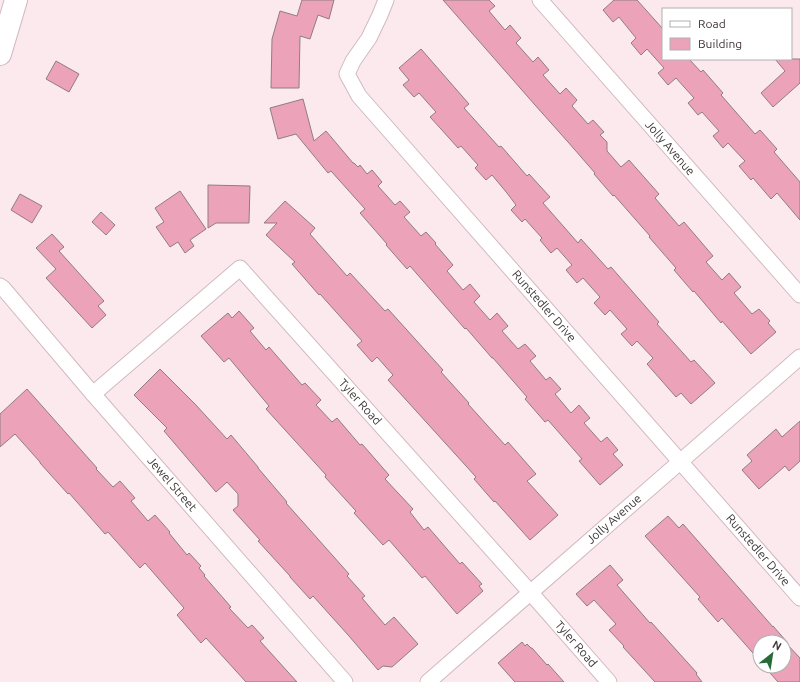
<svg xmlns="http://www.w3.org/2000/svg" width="800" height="682" font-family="Ubuntu,sans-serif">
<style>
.building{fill:#eca3ba;stroke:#907c82}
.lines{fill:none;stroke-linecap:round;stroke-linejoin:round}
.street-casing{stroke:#d0bac0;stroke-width:17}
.secondary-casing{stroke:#d0bac0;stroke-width:24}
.street{stroke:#fff;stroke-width:15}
.secondary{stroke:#fff;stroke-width:22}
.labels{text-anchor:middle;stroke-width:3;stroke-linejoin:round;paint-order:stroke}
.street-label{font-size:12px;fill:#3f3639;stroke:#fff}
</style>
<rect width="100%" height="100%" fill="#fce9ee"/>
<g class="building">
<polygon points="302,0 334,0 329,19 318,15 310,39 300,36 299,88 271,88 272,39 280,11 297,16"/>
<polygon points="443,0 489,0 495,6 489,11 505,30 510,25 521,38 516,43 533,62 538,57 549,70 543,75 560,94 566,88 577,100 572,106 588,124 593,120 604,132 600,135 607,142 607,151 621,167 629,160 659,194 655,198 679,226 684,222 713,256 706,262 722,280 729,273 741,287 734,293 752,314 759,309 770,321 768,323 776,332 751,354 722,321 721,323 694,291 693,292 674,270 676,268 649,237 650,236 614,195 613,196 594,174 595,173 568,142 535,105"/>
<polygon points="614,0 637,0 663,29 663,59 689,59 701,72 703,70 723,93 721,95 755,134 760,130 777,149 774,152 800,182 800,220 777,193 771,199 753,178 751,180 739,166 745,161 728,143 723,148 713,136 719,131 702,112 698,115 688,103 694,98 676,78 668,85 658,73 664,68 647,49 641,55 631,43 636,38 619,17 613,22 603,10"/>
<polygon points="421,49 469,104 464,108 499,147 501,146 527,176 529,174 550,197 543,203 578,243 581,239 608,269 611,267 659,322 657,324 691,362 694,360 715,383 691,404 681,393 676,397 647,364 653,358 637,341 632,346 621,334 627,329 610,310 605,315 594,303 600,297 583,278 577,283 566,270 572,265 557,248 551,253 540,240 542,238 525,219 522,222 511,210 516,205 507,193 492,175 486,180 475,168 478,165 461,146 458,148 441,129 430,117 436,112 419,93 414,97 403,85 409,80 399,68"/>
<polygon points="775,59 800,59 800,83 773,107 761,93 785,71"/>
<polygon points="56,61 79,74 69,92 46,79"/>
<polygon points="303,99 314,141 326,131 353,163 354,163 358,167 360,165 367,174 372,170 382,182 378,186 395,205 400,201 410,212 404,217 421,236 426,232 436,243 435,244 453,265 447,271 463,290 470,284 480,296 474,302 490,320 497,313 508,326 502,331 518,349 525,344 536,356 530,361 546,380 550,377 561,389 555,394 571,413 579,405 590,418 584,423 601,442 607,437 618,450 613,454 623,465 600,485 579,461 582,459 548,420 545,422 525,399 527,397 493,358 492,358 466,328 465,329 410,266 407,269 386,245 387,244 360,213 365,209 331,171 328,173 296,134 278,139 270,108"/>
<polygon points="208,185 250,186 249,223 216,223 208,228"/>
<polygon points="180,191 206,229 190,240 194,246 185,253 178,242 170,247 156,227 164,222 155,208"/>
<polygon points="20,194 42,206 32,223 11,210"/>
<polygon points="285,201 315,228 310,234 347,276 350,273 385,311 388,309 443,370 441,372 469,403 468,404 505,445 508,442 536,474 527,481 558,515 530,540 495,501 494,502 474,479 476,477 388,380 393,375 377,357 372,362 357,345 362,341 320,294 319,295 292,264 295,262 266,235 277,223 264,223"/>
<polygon points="101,212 115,225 106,235 92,222"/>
<polygon points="52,234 64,247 59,251 104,301 98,306 106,315 92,328 46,278 56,269 36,248"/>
<polygon points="239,311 254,328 250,331 266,350 269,347 302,385 305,383 321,400 316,405 332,422 337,418 360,445 362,444 389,475 385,479 413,509 410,512 424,530 428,527 460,564 462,562 482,584 479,586 483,591 457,614 425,576 422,578 389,540 383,545 354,513 356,511 325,477 326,475 266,409 269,406 229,358 224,362 201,336 228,313 232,318"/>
<polygon points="160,369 195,404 227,439 231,435 258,467 258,468 287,502 286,503 349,574 347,576 365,596 362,598 385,625 394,617 418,644 392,667 383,666 378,670 349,636 313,596 310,599 290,577 290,576 258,541 260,540 233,510 238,506 238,494 227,482 216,492 164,431 167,428 134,395"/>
<polygon points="27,389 97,468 96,469 113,487 120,481 135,498 131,501 148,521 155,515 170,532 169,533 187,555 189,553 201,566 199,568 205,575 204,576 231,607 229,608 248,628 252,625 264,638 260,641 297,682 246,682 206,638 201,643 177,615 184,608 145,563 140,568 108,532 105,534 69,493 68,494 40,463 40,462 15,434 0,447 0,414"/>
<polygon points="800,421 800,461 789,471 785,466 759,489 742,470 752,461 747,455 776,429 782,437"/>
<polygon points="668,516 679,528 683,524 773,627 773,626 787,642 785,642 800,658 800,682 778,682 764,666 784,666 784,642 760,642 760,661 722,618 718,622 698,599 700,597 645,536"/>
<polygon points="610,565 623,580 617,585 650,623 651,622 697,673 696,674 702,682 655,682 623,647 624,646 609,630 616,624 594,600 587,606 576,594"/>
<polygon points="522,642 525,646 527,644 531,648 532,648 547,665 548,664 564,682 515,682 498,663"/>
</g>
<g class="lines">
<defs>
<g id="street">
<polyline points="386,0 380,15 369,38 353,61 347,74 359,96 800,598"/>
<polyline points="540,0 800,295"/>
<polyline points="0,286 3,288 93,394 345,682"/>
<polyline points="93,394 240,268 530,592 609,682"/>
<polyline points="428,682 800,357"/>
</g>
<polyline id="secondary" points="0,54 16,0"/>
</defs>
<use href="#street" class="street-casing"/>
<use href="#secondary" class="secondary-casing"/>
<use href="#street" class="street"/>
<use href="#secondary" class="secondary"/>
</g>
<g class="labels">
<g class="street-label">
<text transform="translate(670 148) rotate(49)" y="4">Jolly Avenue</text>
<text transform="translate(544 306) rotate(49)" y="4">Runstedler Drive</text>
<text transform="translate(360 402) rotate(48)" y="4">Tyler Road</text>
<text transform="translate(172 484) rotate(49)" y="4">Jewel Street</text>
<text transform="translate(614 519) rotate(-41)" y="4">Jolly Avenue</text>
<text transform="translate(758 550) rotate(49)" y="4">Runstedler Drive</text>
<text transform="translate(576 644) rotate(49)" y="4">Tyler Road</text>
</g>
</g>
<rect x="662" y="8" width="130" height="52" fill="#ffffff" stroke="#b2afb0"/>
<rect x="670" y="21" width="20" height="6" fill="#ffffff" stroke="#b2afb0"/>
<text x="698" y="28" font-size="12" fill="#3f3639">Road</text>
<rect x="670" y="38" width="20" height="12" fill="#eca3ba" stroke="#b2afb0"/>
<text x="698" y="48" font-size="12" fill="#3f3639">Building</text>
<g transform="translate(772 654) rotate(30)"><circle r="19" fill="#ffffff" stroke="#b2afb0"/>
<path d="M0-3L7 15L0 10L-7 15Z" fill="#266c38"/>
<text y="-6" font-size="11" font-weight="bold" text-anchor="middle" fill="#3f3639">N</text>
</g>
</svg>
